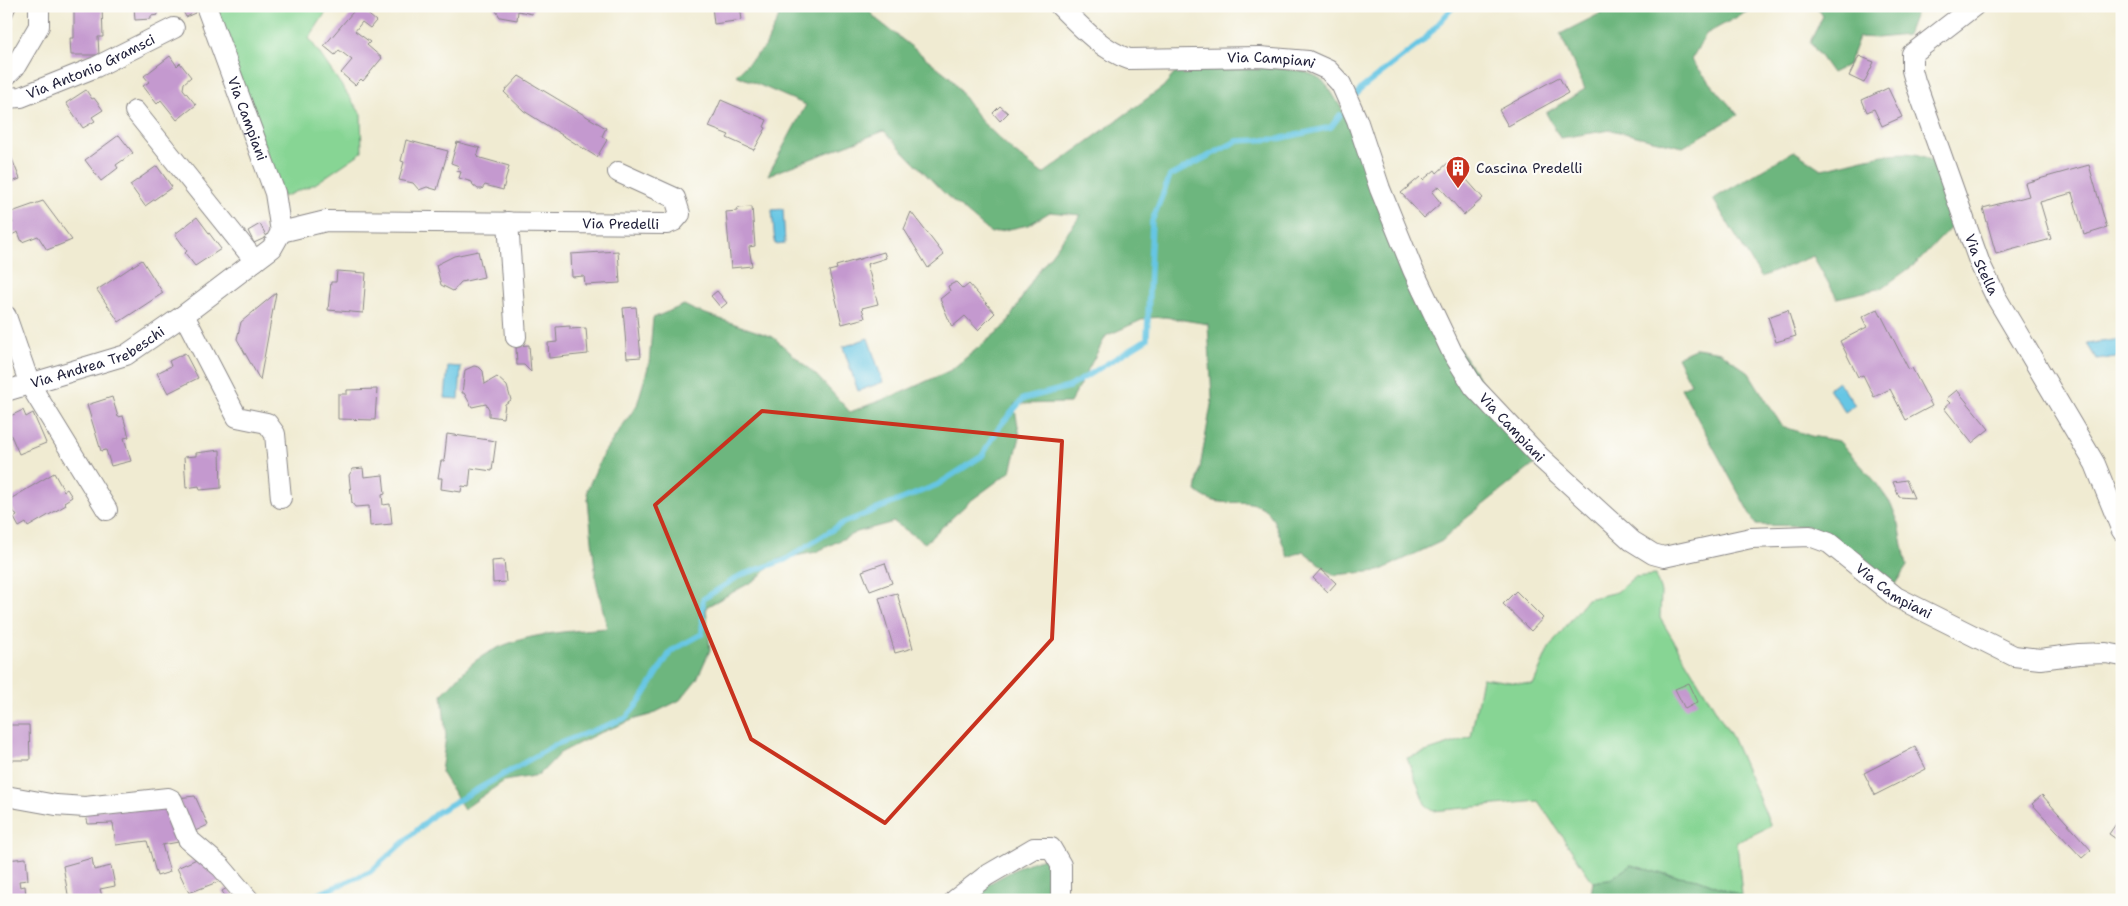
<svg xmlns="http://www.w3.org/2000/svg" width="2128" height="906" font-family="'Shantell Sans',sans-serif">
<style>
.green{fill:#87d594;stroke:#547c68}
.forest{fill:#6db67e;stroke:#486c5c}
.water{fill:#66c6e4;stroke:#447490}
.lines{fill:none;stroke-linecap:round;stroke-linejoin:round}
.stream{stroke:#66c6e4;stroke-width:5.5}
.building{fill:#c499cf}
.street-casing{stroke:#898686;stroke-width:22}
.street{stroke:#fff;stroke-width:20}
.marked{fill:none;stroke:#c8321e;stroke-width:4;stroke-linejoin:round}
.labels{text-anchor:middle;stroke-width:4.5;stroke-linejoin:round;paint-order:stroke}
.street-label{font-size:14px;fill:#22223b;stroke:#fdfcf7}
.poi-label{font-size:14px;fill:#22223b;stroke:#fdfcf7;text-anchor:start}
</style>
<rect width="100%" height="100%" fill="#fdfcf7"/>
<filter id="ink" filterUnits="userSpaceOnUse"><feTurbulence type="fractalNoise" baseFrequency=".02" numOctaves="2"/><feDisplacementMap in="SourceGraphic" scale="10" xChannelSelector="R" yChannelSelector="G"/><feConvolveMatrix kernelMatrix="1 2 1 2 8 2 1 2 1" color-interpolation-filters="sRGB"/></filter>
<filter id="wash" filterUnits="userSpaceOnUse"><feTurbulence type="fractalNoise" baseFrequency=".0096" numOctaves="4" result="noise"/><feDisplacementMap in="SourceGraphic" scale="20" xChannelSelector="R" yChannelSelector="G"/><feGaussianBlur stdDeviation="1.12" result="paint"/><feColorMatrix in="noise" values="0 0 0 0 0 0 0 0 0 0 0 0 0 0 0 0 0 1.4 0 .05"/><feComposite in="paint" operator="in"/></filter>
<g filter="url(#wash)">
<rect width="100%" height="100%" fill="#f0ebd2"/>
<g class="green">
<polygon points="213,6 330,6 309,38 361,114 362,152 315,184 283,197"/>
<polygon points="1655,575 1661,592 1660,618 1732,737 1771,826 1737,842 1742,896 1698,879 1659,873 1631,865 1609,880 1593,882 1538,801 1433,811 1425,804 1407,758 1471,737 1482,678 1533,685 1549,648 1587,599 1617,592 1634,577"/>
</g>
<g class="forest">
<path d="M781,6H867L875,18L950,77L981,121L1015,153L1043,174L1163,87L1176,72C1207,70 1295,61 1319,78C1329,85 1335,99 1342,109L1401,262L1536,463L1464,520L1442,541L1379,571L1333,575L1303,551L1288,557C1283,546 1275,518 1267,511C1246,492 1222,514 1196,491L1212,399L1208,324L1165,317L1146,318L1106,336L1070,403L1014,404L1020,437L1011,471L969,502L925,543L894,522L857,532L816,552L779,559L755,580L706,607L710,650L697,679L680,700L650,715L635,719L597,734L560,753L539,775L504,781L464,809L441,772L446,736L442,694C454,683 465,668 478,659C516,633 563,632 607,628L596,580L587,490L603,454L637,405L649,364L653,318L684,305L694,310L773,337L817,376L850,412L903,392L951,370L1006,325L1034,277L1081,215L1050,212L1028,225L991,233L946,195L884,131L768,175L806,105L736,75L765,47L778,19Z"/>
<polygon points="1615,6 1757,6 1706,34 1691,60 1738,115 1683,147 1611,130 1560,138 1546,113 1585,89 1560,34"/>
<polygon points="1816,6 1918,6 1907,35 1877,38 1859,37 1848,65 1832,73 1810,42 1823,16"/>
<path d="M1794,151L1821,169C1848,165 1916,138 1935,165C1943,176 1951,209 1955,223L1918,262L1882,288L1837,298L1813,256L1761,277L1713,199Z"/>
<polygon points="1697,348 1721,352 1749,373 1782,426 1811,436 1839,441 1874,480 1891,504 1899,524 1907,566 1893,587 1809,526 1756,525 1681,388 1691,384 1677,357"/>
<polygon points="1046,857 1055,870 1053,900 959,900 1021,866"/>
<polygon points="1631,865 1659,873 1698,879 1742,896 1742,900 1590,900 1593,882 1609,880"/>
</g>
<g class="water">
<polygon points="783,209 785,243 775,244 772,210"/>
<polygon points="868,338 883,382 858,391 843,347"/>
<polygon points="2121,339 2122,356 2097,360 2087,344"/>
<polygon points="448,366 461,367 459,399 445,398"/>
<polygon points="1838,381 1855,405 1845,412 1829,388"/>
</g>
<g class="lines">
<g class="stream">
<polyline points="1357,94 1362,88 1423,41 1454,6"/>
<polyline points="307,899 370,872 436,813 555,745 626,718 641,700 671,651 702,634 703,599 741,575 785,560 843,523 937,485 982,456 1000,426 1023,399 1069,387 1147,339 1152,221 1170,176 1237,141 1278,139 1331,127 1340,115"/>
</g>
</g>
<g id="blocks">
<g class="building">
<polygon points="6,6 17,6 8,26 11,27 6,37"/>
<polygon points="74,6 102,6 103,37 98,37 99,55 71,55 70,38 74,38"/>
<polygon points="134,6 157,6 158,15 151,16 151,19 135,20"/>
<polygon points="192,6 195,13 186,17 181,7"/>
<polygon points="358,6 376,21 370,28 362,22 355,31 370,42 367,45 382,58 363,81 361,79 355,85 341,73 352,60 339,50 335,55 324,46"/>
<polygon points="493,6 534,6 532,14 518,11 517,20 500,17"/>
<polygon points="712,6 740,6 742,20 714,24"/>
<polygon points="170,56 177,66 180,63 191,77 184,83 183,89 196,105 177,120 161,100 157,104 143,86 149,82 144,76"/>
<polygon points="1859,56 1874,62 1864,83 1849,76"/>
<polygon points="519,76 606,128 602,136 607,140 597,157 524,111 504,92"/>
<polygon points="1559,77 1568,93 1508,126 1499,110"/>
<polygon points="1888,88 1902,117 1882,126 1874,109 1867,112 1862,100"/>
<polygon points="86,90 92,99 94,98 103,110 92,117 95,121 83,128 66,103"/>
<polygon points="721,100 767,120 764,127 766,128 754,150 727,138 729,135 709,127"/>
<polygon points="1000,106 1008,113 1000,121 993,113"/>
<polygon points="119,135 133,153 116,165 118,168 101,181 85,160"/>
<polygon points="406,140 448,151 437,190 427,187 419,190 413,183 399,180 404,162 401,161"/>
<polygon points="457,142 480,148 477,157 509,166 503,190 485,185 482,189 478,189 473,185 472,182 459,178 461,172 457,171 459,166 451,163"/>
<polygon points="6,144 20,179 6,184"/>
<polygon points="1450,161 1483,198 1464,215 1439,186 1432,192 1441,203 1424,218 1401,193 1420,177 1423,180 1435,170 1437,173"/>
<polygon points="2089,165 2107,228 2084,235 2072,193 2040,202 2051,239 1996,254 1983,208 2029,196 2025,183"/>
<polygon points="157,166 172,187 145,206 130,185"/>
<polygon points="43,201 72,240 47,250 38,236 22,242 18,232 9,236 6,229 6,226 13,223 9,213"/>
<polygon points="752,207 755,246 749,247 752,266 731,268 726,212 737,211 737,208"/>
<polygon points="911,212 944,255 928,268 904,229"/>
<polygon points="197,217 221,249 195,266 185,253 187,251 175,234"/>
<polygon points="260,224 267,237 254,243 248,231"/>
<polygon points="478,251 484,277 461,282 453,291 441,285 436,265 454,256"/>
<polygon points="618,251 620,283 585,285 584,276 572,277 571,254"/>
<polygon points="884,252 886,258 867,264 878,304 862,308 865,318 842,324 829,271 837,269 836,266"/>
<polygon points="142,260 163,293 119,322 97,290"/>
<polygon points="337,271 366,273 363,313 328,310 331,282 336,282"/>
<polygon points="956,282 963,289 969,284 995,313 978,330 965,316 952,327 940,299 950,291 948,286"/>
<polygon points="717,291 727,303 721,308 711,296"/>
<polygon points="276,293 260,380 237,339 241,322"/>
<polygon points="636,307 641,357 627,358 623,308"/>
<polygon points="1878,309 1909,370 1912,368 1932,406 1906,420 1890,389 1874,397 1863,375 1858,377 1840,341 1867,327 1862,317"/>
<polygon points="1788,310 1796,336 1776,342 1768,317"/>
<polygon points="570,326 570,329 586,328 588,354 549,358 548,343 557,342 556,327"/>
<polygon points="529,345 531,372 524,365 517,365 516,346"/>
<polygon points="185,353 198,378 168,393 157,373 171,366 169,361"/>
<polygon points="474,366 479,367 483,371 485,384 497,377 507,386 511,400 505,404 503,418 489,416 489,409 486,404 472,407 464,393 462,393 465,370"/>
<polygon points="377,389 375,420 338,419 338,394 347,394 347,390"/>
<polygon points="1957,390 1989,429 1972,443 1944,408 1950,403 1946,399"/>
<polygon points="112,397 118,417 123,416 129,437 124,438 131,461 111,466 106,450 101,451 87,405"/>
<polygon points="23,410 26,417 33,413 46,443 19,454 6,424 6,418"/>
<polygon points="447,434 496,441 492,471 471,468 469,487 462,486 461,492 441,489 442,478 438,478 441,461 444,461"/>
<polygon points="220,450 221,488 200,490 199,486 186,488 184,457 196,456 196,453"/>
<polygon points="363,468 364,477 383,475 385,494 382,495 383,505 390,504 392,524 370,526 369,506 355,507 352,503 349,475 353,469"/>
<polygon points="54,473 64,491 67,489 72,497 64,502 66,505 28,527 26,523 19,527 14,518 17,516 7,501"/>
<polygon points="1906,480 1914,498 1899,497 1893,482"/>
<polygon points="504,560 506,582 493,583 492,561"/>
<polygon points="885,563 892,583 870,591 862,571"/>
<polygon points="1321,569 1336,583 1328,592 1313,578"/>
<polygon points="1516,591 1543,618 1531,631 1503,604"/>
<polygon points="897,593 913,648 895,653 879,598"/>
<polygon points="1689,683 1698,702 1685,709 1675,689"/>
<polygon points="6,725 29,725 30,760 6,760"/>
<polygon points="1915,747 1926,769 1875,795 1864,773"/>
<polygon points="2042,795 2091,850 2082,858 2032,804"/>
<polygon points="195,796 208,825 193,832 177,798"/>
<polygon points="166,803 184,841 162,845 170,872 157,876 147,841 116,845 113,823 88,824 85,811"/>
<polygon points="2116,824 2122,827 2122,843 2109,834"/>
<polygon points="201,857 220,881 189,893 177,868"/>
<polygon points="26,858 28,880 19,881 20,887 25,886 26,896 36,895 36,900 6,900 6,860"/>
<polygon points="92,858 94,870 111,866 115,886 100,889 103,900 69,900 63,866"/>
<polygon points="227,888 239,900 227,900 222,891"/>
</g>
</g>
</g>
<g filter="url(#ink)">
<use href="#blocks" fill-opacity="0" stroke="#898686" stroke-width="1"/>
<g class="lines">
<defs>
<g id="street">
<path id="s1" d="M206,6L275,193L281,232"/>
<path id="s2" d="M1060,6C1080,26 1102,50 1129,59L1260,57L1308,61L1328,70L1341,84L1357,120L1380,189L1413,270L1452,352L1474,387L1541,458L1632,541L1653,554L1664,557L1751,538L1810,536L1829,543L1896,597L2014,656L2040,659L2079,654L2106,653L2122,656"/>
<path id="s3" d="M1974,6L1912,54V70L1915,81L1980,264L1996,297L2095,464L2122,531"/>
<polyline points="6,76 15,67 39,26 39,6"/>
<path id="s4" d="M6,98L21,97L96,67L174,28"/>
<polyline points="135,111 255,261"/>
<polyline points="508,222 516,337"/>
<path id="s5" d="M281,232L326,221L667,224L674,221L680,214L675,198L618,172"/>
<polyline points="184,315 237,417 267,423 275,434 281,498"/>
<polyline points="6,316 30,385 107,510"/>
<path id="s6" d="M6,391L126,355L184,315L272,248L281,232"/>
<polyline points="6,796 56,805 85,807 168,798 172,800 188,839 221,867 249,900"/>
<polyline points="955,900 986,876 1034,848 1051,848 1061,865 1061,900"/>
</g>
</defs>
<use href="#street" class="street-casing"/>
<use href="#street" class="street"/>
</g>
</g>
<path class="marked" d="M762,411L1062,441L1052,639L885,823L751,739L655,505Z"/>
<defs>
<symbol id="building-pin" viewBox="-11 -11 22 30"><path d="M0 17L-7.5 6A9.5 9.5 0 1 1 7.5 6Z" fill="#c8321e" stroke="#fdfcf7"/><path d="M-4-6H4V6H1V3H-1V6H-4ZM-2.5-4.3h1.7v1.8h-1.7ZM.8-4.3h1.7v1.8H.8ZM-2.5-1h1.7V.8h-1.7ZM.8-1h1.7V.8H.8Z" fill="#fff"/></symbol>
</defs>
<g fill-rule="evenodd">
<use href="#building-pin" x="1444" y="154" width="28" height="38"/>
</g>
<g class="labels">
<g class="street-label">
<text dy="5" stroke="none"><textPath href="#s2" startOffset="230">Via Campiani</textPath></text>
<text dy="5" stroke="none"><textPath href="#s4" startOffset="91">Via Antonio Gramsci</textPath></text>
<text dy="5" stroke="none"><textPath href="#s1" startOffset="120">Via Campiani</textPath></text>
<text dy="5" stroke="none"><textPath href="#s5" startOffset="341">Via Predelli</textPath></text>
<text dy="5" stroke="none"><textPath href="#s3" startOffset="301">Via Stella</textPath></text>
<text dy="5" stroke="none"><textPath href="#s6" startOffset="98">Via Andrea Trebeschi</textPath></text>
<text dy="5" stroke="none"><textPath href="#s2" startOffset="695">Via Campiani</textPath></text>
<text dy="5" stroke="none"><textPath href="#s2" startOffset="1146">Via Campiani</textPath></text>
</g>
<g class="poi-label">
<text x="1476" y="173">Cascina Predelli</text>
</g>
</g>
<rect width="2128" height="906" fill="none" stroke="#fdfcf7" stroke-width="25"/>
</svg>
